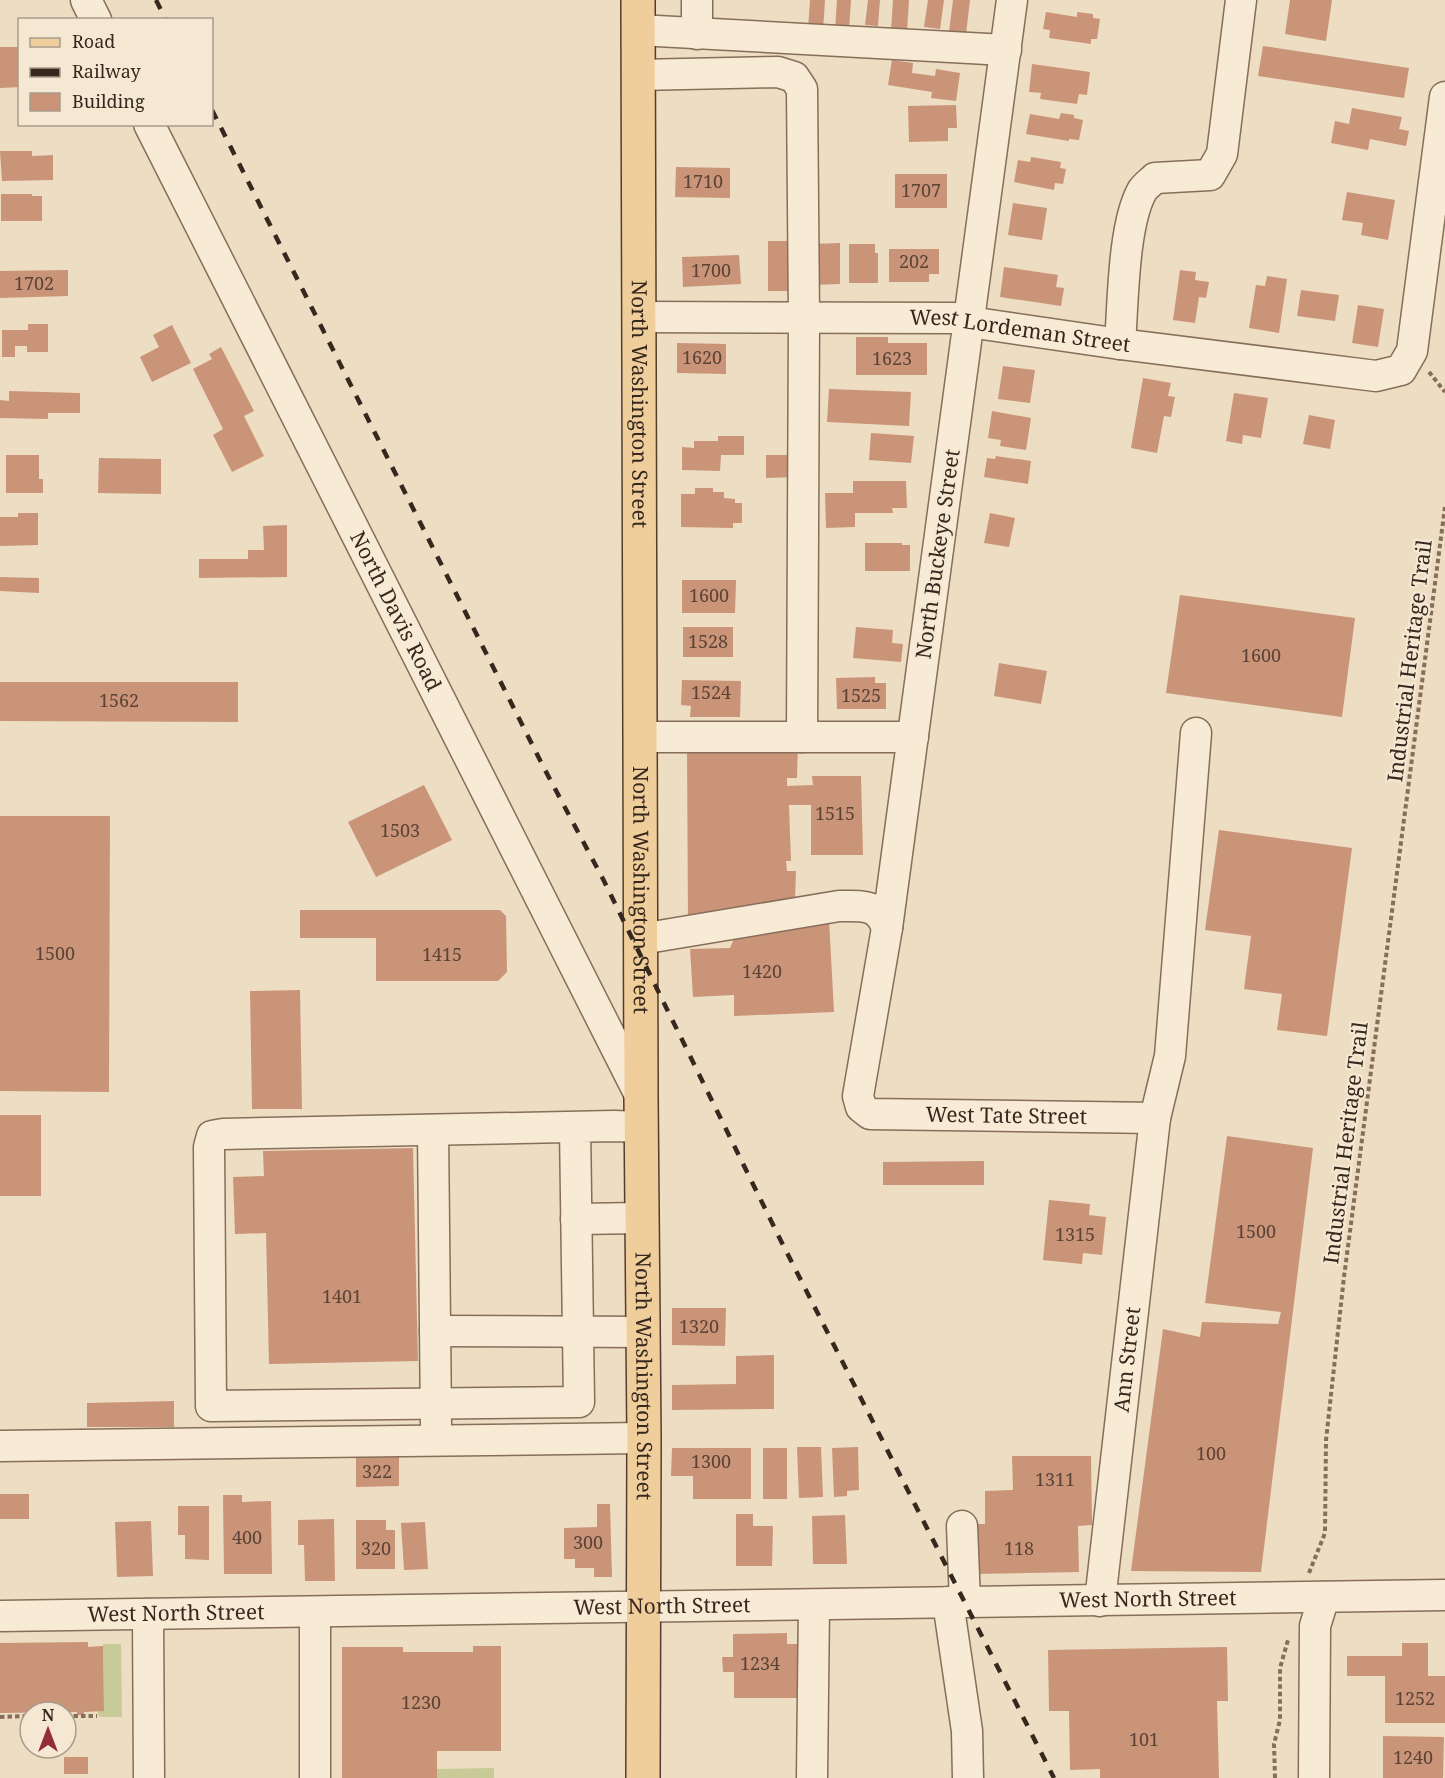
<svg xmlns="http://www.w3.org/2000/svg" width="1445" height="1778" font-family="'Noto Serif',serif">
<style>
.green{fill:#c8ca97}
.building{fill:#ca9479}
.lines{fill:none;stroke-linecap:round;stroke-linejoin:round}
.minor-casing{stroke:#866e5a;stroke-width:33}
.major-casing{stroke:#543d2e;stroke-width:36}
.path{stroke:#866e5a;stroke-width:4;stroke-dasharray:4.5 3;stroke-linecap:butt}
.minor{stroke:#f8ebd5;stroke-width:30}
.major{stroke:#efce9b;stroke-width:33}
.rail{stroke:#36281e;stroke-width:4.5;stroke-dasharray:10 10;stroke-linecap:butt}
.labels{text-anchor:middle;stroke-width:4.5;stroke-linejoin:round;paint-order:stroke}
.number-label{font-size:18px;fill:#5b4335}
.street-label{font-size:21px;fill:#36281e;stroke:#f4e8d2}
</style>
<rect width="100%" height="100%" fill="#edddc2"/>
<g class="green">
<polygon points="103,1644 121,1644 122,1717 100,1717 98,1715 98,1711 104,1711"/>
<polygon points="494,1768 494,1778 437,1778 437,1769"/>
</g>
<g class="building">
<polygon points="810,0 825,0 823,31 808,30"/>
<polygon points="837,0 851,0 849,31 835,30"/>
<polygon points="868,0 880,0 878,26 865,25"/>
<polygon points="893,0 909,0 907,31 891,30"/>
<polygon points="928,0 944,0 940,29 924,27"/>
<polygon points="953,0 970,0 966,34 949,32"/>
<polygon points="1290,0 1332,0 1326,41 1285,34"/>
<polygon points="1046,12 1077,17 1077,12 1093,14 1093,18 1100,19 1097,39 1091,39 1091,44 1049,38 1050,30 1043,29"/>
<polygon points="1263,46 1409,68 1404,98 1258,76"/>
<polygon points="0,47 20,47 20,87 0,88"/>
<polygon points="892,60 913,63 912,73 935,76 936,69 960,73 956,101 931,98 932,92 888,85"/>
<polygon points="1032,64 1090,72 1087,95 1079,94 1077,104 1040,99 1041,93 1029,92"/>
<polygon points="956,105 957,128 948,128 948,141 909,142 908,106"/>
<polygon points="1352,108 1402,117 1399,129 1409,131 1406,146 1370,139 1368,150 1331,143 1335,121 1349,124"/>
<polygon points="1061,113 1074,115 1074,118 1083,120 1079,140 1069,139 1069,141 1026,134 1030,114 1059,119"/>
<polygon points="0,151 32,151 32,156 53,155 53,180 2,181"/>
<polygon points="1031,157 1061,162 1060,168 1066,169 1063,184 1055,183 1054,190 1014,182 1018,160 1030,162"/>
<polygon points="676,167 730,168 730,198 675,197"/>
<rect x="895" y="174" width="52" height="34"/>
<polygon points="1347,192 1395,200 1388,240 1361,235 1363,223 1342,220"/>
<polygon points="1,194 32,194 32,196 42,196 42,221 1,221"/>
<polygon points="1013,203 1047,208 1042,240 1008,235"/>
<rect x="768" y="241" width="26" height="50"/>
<polygon points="840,243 840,284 811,285 811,244"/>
<polygon points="849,244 875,244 875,253 878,253 878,283 849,283"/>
<polygon points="889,249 939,249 939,274 929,274 929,282 889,282"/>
<polygon points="739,255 741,284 683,287 682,257"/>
<polygon points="1004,267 1058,275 1056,287 1064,288 1061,306 1000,297"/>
<polygon points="68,270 68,296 0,298 0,271"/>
<polygon points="1180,270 1196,272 1195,280 1209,282 1206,298 1199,297 1195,323 1173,320"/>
<polygon points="1267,276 1287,279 1279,333 1249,328 1256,285 1265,286"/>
<polygon points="1301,290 1339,295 1335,321 1297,316"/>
<polygon points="1358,305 1384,309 1378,347 1352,343"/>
<polygon points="28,324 48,324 48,352 27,352 27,346 15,346 15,357 2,357 2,330 28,330"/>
<polygon points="172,325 191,363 152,382 140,357 159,347 153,335"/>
<polygon points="856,337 888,337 888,343 927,343 927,375 856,375"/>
<polygon points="677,343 726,344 726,374 677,373"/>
<polygon points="221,347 254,411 244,416 264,456 232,472 213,435 223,429 193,369 212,359 209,354"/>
<polygon points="1003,366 1035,370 1030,403 998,399"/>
<polygon points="1143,378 1171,383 1168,396 1175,397 1171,417 1164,416 1157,453 1131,448"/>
<polygon points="829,389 911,392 909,426 827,422"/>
<polygon points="9,391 80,393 80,413 48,413 48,419 0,418 0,400 9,401"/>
<polygon points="1234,393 1268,398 1261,438 1243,435 1242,444 1226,441"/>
<polygon points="992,411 1031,418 1026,450 1000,446 1001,440 988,438"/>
<polygon points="1309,415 1335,420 1330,449 1303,444"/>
<polygon points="871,433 914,436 911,463 869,460"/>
<polygon points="718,436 744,436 744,455 721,455 720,471 682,470 682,447 694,448 694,441 718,441"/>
<polygon points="6,455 39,455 39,479 43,479 43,493 6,493"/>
<polygon points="766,455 796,455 797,477 766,478"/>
<polygon points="996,456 1031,461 1028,484 984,477 987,458 995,459"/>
<polygon points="99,458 161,459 161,494 98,493"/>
<polygon points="853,481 906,481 907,508 892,508 893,513 855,513 855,527 826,528 825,493 853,493"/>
<polygon points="695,488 713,488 713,492 724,492 724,498 735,499 735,503 742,503 742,523 733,523 733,528 681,527 681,494 695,494"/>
<polygon points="18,513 38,513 38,545 0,546 0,517 18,517"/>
<polygon points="990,513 1015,518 1009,547 984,543"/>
<polygon points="287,525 287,577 199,578 199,559 248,559 248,550 264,550 263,526"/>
<polygon points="865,543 902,543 902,545 910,545 910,571 865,571"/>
<polygon points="0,577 39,578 39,593 0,591"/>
<polygon points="682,580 736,580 735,613 682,613"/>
<polygon points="1180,595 1355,618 1342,717 1166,693"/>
<rect x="683" y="627" width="50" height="30"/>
<polygon points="856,627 893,630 892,643 903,644 901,662 853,658"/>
<polygon points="999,663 1047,671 1041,704 994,696"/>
<polygon points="875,677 875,683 886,683 886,709 837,709 836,678"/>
<polygon points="682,680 741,681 740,717 690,717 691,706 681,705"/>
<polygon points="0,682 238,682 238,722 0,721"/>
<polygon points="798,744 797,778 787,778 787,786 813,785 812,776 861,776 863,855 811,855 811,805 789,805 791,861 786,861 787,871 796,871 795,900 688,922 687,745"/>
<polygon points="424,785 452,840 376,877 348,822"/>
<polygon points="0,816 110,816 109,1092 0,1091"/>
<polygon points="1219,830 1352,848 1327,1036 1277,1030 1282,994 1244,989 1251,936 1205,930"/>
<polygon points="300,910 500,910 506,916 507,972 498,981 376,981 376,938 300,938"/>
<polygon points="829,919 834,1012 734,1016 734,995 693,997 690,949 730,948 735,936"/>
<polygon points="300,990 302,1109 252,1109 250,991"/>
<rect x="0" y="1115" width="41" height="81"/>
<polygon points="1227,1136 1313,1148 1261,1572 1131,1571 1163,1329 1200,1337 1202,1322 1278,1324 1281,1312 1205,1303"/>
<polygon points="413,1148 418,1361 269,1364 266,1233 235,1234 233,1177 264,1176 263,1151"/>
<polygon points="984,1161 984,1185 883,1185 883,1162"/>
<polygon points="1049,1200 1090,1204 1089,1215 1106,1217 1102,1255 1083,1253 1082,1264 1043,1260"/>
<polygon points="672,1308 726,1308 725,1346 672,1345"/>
<polygon points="774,1355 774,1409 672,1410 672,1385 736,1384 736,1356"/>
<polygon points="174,1401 174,1427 87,1427 87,1403"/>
<polygon points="797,1447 821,1447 823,1497 799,1498"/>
<polygon points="858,1447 859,1490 847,1491 847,1496 834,1497 832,1448"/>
<polygon points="672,1448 751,1448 751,1499 693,1499 693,1476 671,1476"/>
<rect x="763" y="1448" width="24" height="51"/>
<polygon points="1012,1456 1091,1456 1092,1525 1078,1526 1079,1572 973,1574 972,1524 985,1524 985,1491 1013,1490"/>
<polygon points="356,1457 399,1457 399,1486 356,1487"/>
<rect x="0" y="1494" width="29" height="25"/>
<polygon points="223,1495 242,1495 242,1502 271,1501 272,1574 224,1574"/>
<polygon points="597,1504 610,1504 612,1577 594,1577 594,1568 575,1568 575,1559 564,1559 564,1528 597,1527"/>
<polygon points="178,1506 209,1506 209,1560 185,1559 185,1535 178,1535"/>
<polygon points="736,1514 753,1514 753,1526 773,1526 772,1566 736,1566"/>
<polygon points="845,1515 847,1564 813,1564 812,1516"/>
<polygon points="334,1519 335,1581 305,1581 304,1545 298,1545 298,1520"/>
<polygon points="356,1520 386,1520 386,1530 395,1530 395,1569 356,1569"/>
<polygon points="151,1521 153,1576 117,1577 115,1522"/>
<polygon points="425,1522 428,1569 404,1570 401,1523"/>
<polygon points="787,1633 787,1644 798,1644 798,1698 734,1698 734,1672 723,1672 722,1657 733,1657 733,1634"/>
<polygon points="88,1642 88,1647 103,1646 104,1711 84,1712 84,1715 77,1715 77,1712 0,1713 0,1643"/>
<polygon points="1402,1643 1428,1643 1428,1676 1445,1676 1445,1723 1385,1723 1385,1676 1347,1676 1347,1656 1402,1656"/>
<polygon points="473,1646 501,1646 501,1751 437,1751 437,1778 342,1778 342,1647 403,1647 403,1652 473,1652"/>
<polygon points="1227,1647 1228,1701 1217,1701 1219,1778 1100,1778 1100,1769 1070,1770 1069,1711 1049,1711 1048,1650"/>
<polygon points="1383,1736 1444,1737 1443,1778 1383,1778"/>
<rect x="64" y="1757" width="24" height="17"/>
</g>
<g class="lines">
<defs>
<g id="minor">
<polyline points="86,0 96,20"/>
<path id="s1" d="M1012,0L887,928L858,1096L861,1107L870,1114L1155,1118"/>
<polyline points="638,30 1006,50"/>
<polyline points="697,34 697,0"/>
<polyline points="638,75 778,72 794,77 802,89 804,318 802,737"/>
<path id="s2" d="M149,124L641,1097"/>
<path id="s3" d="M639,317L954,318L969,322L1120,344L1376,376L1401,370L1412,351L1445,97"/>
<path d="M1120,344C1123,304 1123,225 1142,191C1145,186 1151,182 1155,178L1210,175L1222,154L1241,0"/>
<polyline points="640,737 913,737"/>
<path d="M641,939L839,906C862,906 878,903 887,928"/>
<polyline points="575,1127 579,1402 211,1406 209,1147 212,1136 223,1134 614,1126 641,1127"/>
<polyline points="433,1130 436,1424"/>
<polyline points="576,1219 642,1218"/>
<polyline points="435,1331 643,1332"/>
<polyline points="0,1446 644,1438"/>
<polyline points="962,1526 965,1602"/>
<path id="s4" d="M1100,1601L1155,1118L1170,1056L1196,733"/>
<polyline points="948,1602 967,1731 968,1778"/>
<polyline points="315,1612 315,1778"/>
<polyline points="148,1614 149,1778"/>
<path id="s5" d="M0,1616L1445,1595"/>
<polyline points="812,1778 814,1605"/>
<polyline points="1314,1778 1315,1626 1324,1597"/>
</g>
<g id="major">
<path id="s6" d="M638,0L641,1097L644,1438L643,1778"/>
</g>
</defs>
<use href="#minor" class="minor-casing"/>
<use href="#major" class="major-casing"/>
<g class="path">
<polyline points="1429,372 1445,392"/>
<polyline points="1309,1573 1325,1533 1326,1440 1344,1277 1445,507"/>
<polyline points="66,1716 97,1716"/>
<polyline points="0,1717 30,1716"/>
<polyline points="1275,1778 1274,1744 1280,1720 1280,1668 1288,1640"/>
</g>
<use href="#minor" class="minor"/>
<use href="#major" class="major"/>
<g class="rail">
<polyline points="156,0 166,20"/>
<polyline points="212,110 544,768 603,879 780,1239 1054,1778"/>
</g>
</g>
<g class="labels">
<g class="number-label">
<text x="703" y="188">1710</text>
<text x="921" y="197">1707</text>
<text x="914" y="268">202</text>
<text x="711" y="277">1700</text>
<text x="34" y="290">1702</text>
<text x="702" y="364">1620</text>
<text x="892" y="365">1623</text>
<text x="709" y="602">1600</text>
<text x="708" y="648">1528</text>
<text x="1261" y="662">1600</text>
<text x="711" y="699">1524</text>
<text x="861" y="702">1525</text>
<text x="119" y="707">1562</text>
<text x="835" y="820">1515</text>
<text x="400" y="837">1503</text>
<text x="55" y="960">1500</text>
<text x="442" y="961">1415</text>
<text x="762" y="978">1420</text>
<text x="1256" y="1238">1500</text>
<text x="1075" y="1241">1315</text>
<text x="342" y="1303">1401</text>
<text x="699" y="1333">1320</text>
<text x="1211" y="1460">100</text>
<text x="711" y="1468">1300</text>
<text x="377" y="1478">322</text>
<text x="1055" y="1486">1311</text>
<text x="247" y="1544">400</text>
<text x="588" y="1549">300</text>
<text x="376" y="1555">320</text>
<text x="1019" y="1555">118</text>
<text x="760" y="1670">1234</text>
<text x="1415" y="1705">1252</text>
<text x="421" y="1709">1230</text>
<text x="1144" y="1746">101</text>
<text x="1413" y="1764">1240</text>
</g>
<g class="street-label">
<text dy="7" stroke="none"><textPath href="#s3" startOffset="382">West Lordeman Street</textPath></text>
<text dy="7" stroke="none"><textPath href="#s6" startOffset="404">North Washington Street</textPath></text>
<text transform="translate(938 554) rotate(-82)" y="7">North Buckeye Street</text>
<text dy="7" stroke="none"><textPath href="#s2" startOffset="546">North Davis Road</textPath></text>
<text transform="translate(1410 661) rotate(-83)" y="7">Industrial Heritage Trail</text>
<text dy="7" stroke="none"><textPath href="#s6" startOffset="890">North Washington Street</textPath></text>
<text dy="7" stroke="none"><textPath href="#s1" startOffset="1266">West Tate Street</textPath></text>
<text transform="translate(1346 1143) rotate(-83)" y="7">Industrial Heritage Trail</text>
<text dy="7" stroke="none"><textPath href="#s4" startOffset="243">Ann Street</textPath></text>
<text dy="7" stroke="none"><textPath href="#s6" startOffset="1376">North Washington Street</textPath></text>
<text dy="7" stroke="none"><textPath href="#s5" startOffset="1148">West North Street</textPath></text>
<text dy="7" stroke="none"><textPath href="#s5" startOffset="662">West North Street</textPath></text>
<text dy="7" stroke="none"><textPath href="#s5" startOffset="176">West North Street</textPath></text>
</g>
</g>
<rect x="18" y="18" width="195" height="108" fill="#f4e8d2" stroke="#a89b8a" stroke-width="1.5"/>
<rect x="30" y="38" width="30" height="9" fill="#efce9b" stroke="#a89b8a" stroke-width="1.5"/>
<text x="72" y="48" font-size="18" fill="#36281e">Road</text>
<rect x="30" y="68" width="30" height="9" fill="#36281e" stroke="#a89b8a" stroke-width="1.5"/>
<text x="72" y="78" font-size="18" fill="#36281e">Railway</text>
<rect x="30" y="93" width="30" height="18" fill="#ca9479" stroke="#a89b8a" stroke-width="1.5"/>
<text x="72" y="108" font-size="18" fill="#36281e">Building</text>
<g transform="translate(48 1730)"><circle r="28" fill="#f4e8d2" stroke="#a89b8a" stroke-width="1.5"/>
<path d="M0-4.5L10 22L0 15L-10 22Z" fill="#932c34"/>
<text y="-9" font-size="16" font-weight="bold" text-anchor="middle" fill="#36281e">N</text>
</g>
</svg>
